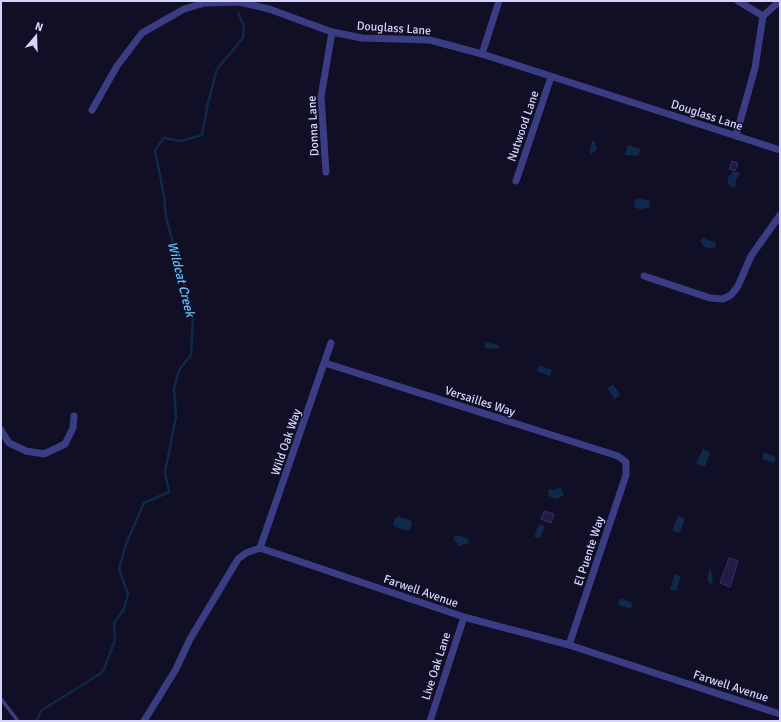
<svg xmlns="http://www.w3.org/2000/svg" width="781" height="722" font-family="Signika,sans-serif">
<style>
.water{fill:#0e294a}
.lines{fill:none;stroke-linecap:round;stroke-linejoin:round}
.stream{stroke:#0e294a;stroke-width:2.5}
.building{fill:#211b46;stroke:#362d72}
.lane{stroke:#3b3d84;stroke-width:3.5}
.street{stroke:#3b3d84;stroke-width:7}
.labels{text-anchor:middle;stroke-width:3;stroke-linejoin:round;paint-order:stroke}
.street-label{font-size:12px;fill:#d6d4ff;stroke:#110f25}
.water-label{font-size:13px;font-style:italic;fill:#63c0fd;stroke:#110f25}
</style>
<rect width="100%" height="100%" fill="#110f25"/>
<g class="water">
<polygon points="594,140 597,149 591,154 589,151 591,148 591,143"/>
<polygon points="628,145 641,149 638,156 625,155"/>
<polygon points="733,172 738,172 740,174 736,180 735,187 732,187 728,184 728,177"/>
<polygon points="637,198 650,201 649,208 645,208 641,210 634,207 635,200"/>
<polygon points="704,237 710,241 716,242 716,246 712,249 704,247 700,240"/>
<polygon points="485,342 498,345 499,349 485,348"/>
<polygon points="539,365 552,370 550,376 537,371"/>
<polygon points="613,384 620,395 615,399 607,388"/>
<polygon points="703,449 710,452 705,467 696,464"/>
<polygon points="764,452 776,457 774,463 762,459"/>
<polygon points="560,487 564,495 557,499 548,496 549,489 555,490"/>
<polygon points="399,516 411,521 412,523 410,530 408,531 395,527 393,524 395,518"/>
<polygon points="678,516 685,518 680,533 672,531"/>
<polygon points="539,524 545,526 540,538 534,537"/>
<polygon points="457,535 468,539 469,543 459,546 453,538"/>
<polygon points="711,569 713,582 711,584 707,580 709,570"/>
<polygon points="675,574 681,576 676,591 670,589"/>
<polygon points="620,598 633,603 631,609 618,605"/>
</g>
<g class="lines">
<polyline class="stream" points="36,721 42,710 100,674 104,669 115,640 114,623 124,609 128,594 119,569 126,544 144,503 169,492 165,472 176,417 174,389 179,370 191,355 193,317 166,217 164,196 155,150 164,138 181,141 202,135 208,103 217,69 243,38 244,26 238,13"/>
</g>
<g class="building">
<polygon points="732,161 738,163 735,171 729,169"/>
<polygon points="544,511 554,514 551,523 541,519"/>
<polygon points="729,558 738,561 730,587 720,583"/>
</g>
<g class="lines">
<polyline class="lane" points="1,699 18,721"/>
<g class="street">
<polyline points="738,1 763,16"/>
<polyline points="482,54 499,1"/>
<polyline points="92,110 117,66 142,33 184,9 205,3 239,2 269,9 332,32 362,38 430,40 482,54 780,150"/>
<polyline points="736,136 755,68 763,16 780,1"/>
<polyline points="326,172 321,97 332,32"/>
<polyline points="516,181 551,77"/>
<polyline points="644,276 710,298 723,299 731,295 738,286 751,256 780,215"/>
<polyline points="325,363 618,456 626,462 626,475 569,645"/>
<polyline points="1,430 9,443 26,451 44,454 65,444 73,428 74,416"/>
<polyline points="260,548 331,343"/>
<polyline points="144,721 176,669 190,639 238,559 246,553 260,548 464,617 569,645 780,714"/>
<polyline points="430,721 464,617"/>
</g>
</g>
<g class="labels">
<g class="street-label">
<text transform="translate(394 28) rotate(4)" y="4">Douglass Lane</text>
<text transform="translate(707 115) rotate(18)" y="4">Douglass Lane</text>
<text transform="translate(313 126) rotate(-93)" y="4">Donna Lane</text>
<text transform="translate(523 126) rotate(-71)" y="4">Nutwood Lane</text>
<text transform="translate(480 401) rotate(18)" y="4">Versailles Way</text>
<text transform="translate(286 442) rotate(-71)" y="4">Wild Oak Way</text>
<text transform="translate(589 551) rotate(-72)" y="4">El Puente Way</text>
<text transform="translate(421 591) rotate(19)" y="4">Farwell Avenue</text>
<text transform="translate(436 666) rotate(-72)" y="4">Live Oak Lane</text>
<text transform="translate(731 686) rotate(18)" y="4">Farwell Avenue</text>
</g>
<g class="water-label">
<text transform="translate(182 279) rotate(76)" y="5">Wildcat Creek</text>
</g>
</g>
<rect width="781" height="722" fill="none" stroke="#d6d4ff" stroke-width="4"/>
<g transform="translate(36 36) rotate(19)" stroke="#110f25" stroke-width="3" paint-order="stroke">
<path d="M0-3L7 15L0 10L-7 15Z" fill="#d6d4ff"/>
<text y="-6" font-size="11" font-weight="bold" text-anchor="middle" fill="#d6d4ff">N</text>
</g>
</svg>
